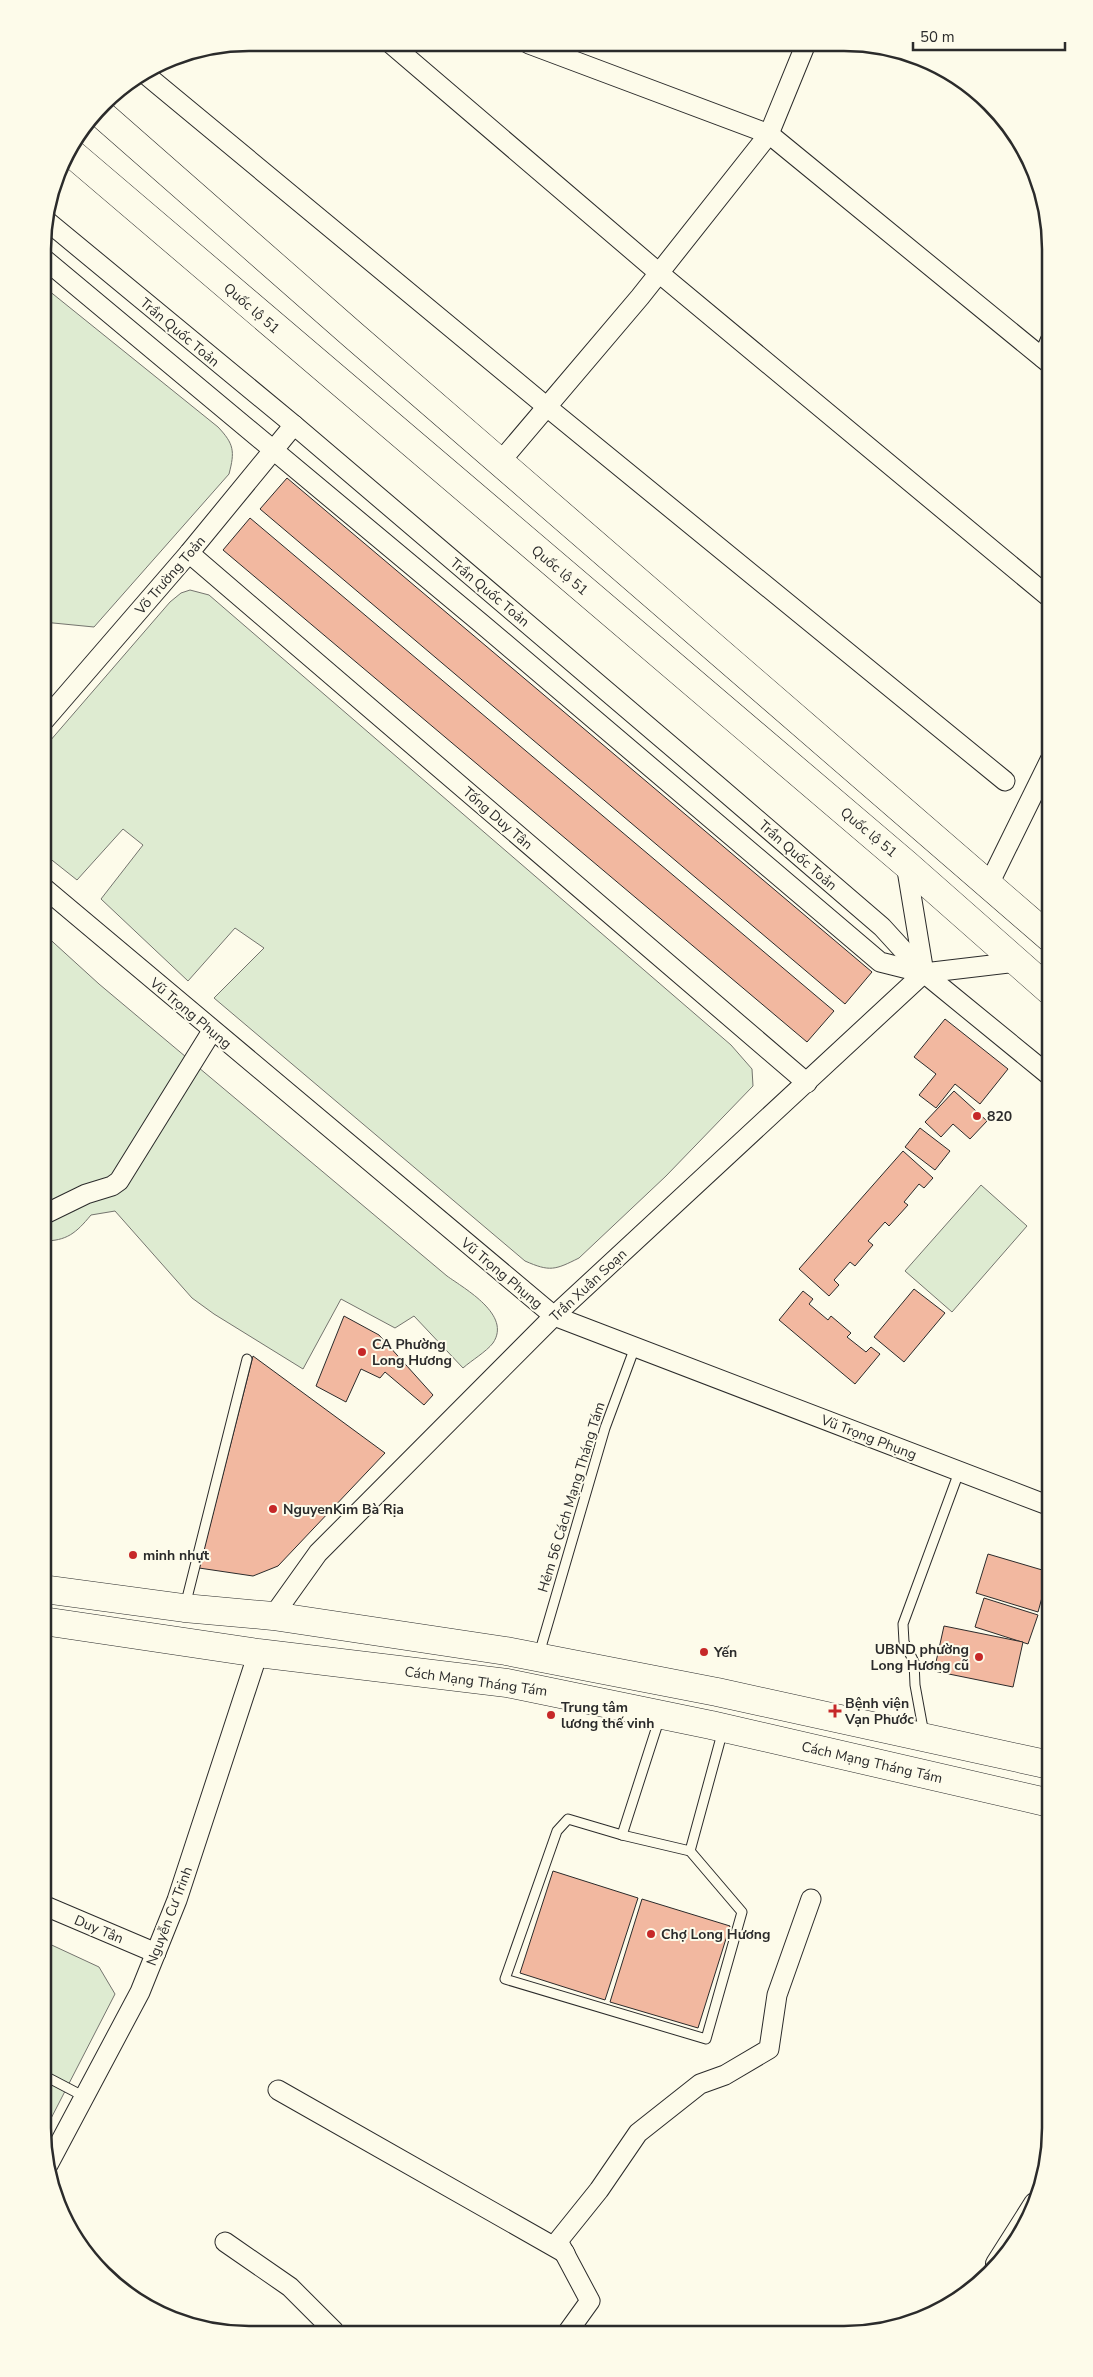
<svg xmlns="http://www.w3.org/2000/svg" width="1093" height="2377" font-family="'Nunito Sans',sans-serif">
<style>
.green{fill:#deebd1;stroke:#74746e}
.building{fill:#f2b8a0;stroke:#2b2b2b}
.lines{fill:none;stroke-linecap:round;stroke-linejoin:round}
.service-casing{stroke:#2b2b2b;stroke-width:11}
.minor-casing{stroke:#2b2b2b;stroke-width:21}
.tertiary-casing{stroke:#2b2b2b;stroke-width:24}
.primary-casing{stroke:#2b2b2b;stroke-width:29}
.trunk-casing{stroke:#2b2b2b;stroke-width:29}
.service{stroke:#fdfbea;stroke-width:9}
.minor{stroke:#fdfbea;stroke-width:19}
.tertiary{stroke:#fdfbea;stroke-width:22}
.primary{stroke:#fdfbea;stroke-width:28}
.trunk{stroke:#fdfbea;stroke-width:28}
.poi-dot{fill:#c62828;stroke:#fdfbea;stroke-width:2}
.labels{text-anchor:middle;stroke-width:4;stroke-linejoin:round;paint-order:stroke}
.street-label{font-size:14px;fill:#2b2b2b;stroke:#fdfbea}
.poi-label{font-size:14px;font-weight:bold;fill:#2b2b2b;stroke:#fdfbea;text-anchor:start}
.rim{fill:none;stroke:#2b2b2b;stroke-width:2.5}
</style>
<rect width="100%" height="100%" fill="#fdfbea"/>
<g class="green">
<path d="M43,286L218,427C234,444 235,451 229,474L94,627L43,622Z"/>
<path d="M190,590L209,595L731,1045L752,1069L753,1086L666,1176L579,1258C555,1270 550,1272 525,1261L214,998L264,948L235,928L188,981L101,899L143,845L123,829L77,880L43,853V749L170,602L181,593Z"/>
<path d="M43,933L99,984L447,1276C465,1289 512,1315 493,1343C486,1352 472,1360 463,1368L414,1316L395,1328L341,1299L303,1369L214,1314L192,1298L115,1211L91,1215C76,1233 67,1241 43,1241Z"/>
<polygon points="981,1185 1027,1226 952,1312 905,1271"/>
<polygon points="43,1941 99,1967 115,1994 43,2134"/>
</g>
<g class="building">
<polygon points="287,478 872,972 845,1004 260,509"/>
<polygon points="250,518 834,1011 807,1042 223,550"/>
<polygon points="945,1019 1008,1069 980,1104 955,1084 936,1108 919,1095 936,1074 914,1057"/>
<polygon points="954,1091 987,1121 970,1139 953,1124 941,1137 925,1122"/>
<polygon points="920,1128 950,1151 935,1170 905,1147"/>
<polygon points="903,1151 933,1178 924,1188 919,1184 904,1202 908,1205 889,1226 885,1222 868,1241 873,1245 855,1266 850,1262 834,1280 839,1285 829,1296 799,1269"/>
<polygon points="914,1289 945,1313 904,1362 874,1337"/>
<polygon points="803,1291 813,1299 809,1304 828,1320 831,1316 851,1333 847,1337 866,1352 871,1347 880,1354 855,1384 779,1320"/>
<polygon points="344,1316 379,1335 433,1395 424,1405 385,1372 380,1378 361,1369 346,1402 316,1386"/>
<polygon points="253,1356 385,1453 278,1566 253,1576 199,1568"/>
<polygon points="988,1554 1049,1572 1038,1612 976,1593"/>
<polygon points="984,1598 1038,1615 1028,1644 975,1627"/>
<polygon points="944,1626 1023,1642 1013,1687 934,1671"/>
<polygon points="553,1871 638,1898 605,2000 520,1973"/>
<polygon points="642,1899 730,1926 698,2028 610,2002"/>
</g>
<g class="lines">
<defs>
<g id="service">
<polyline points="185,1606 247,1359"/>
<polyline points="539,1654 605,1428 635,1347"/>
<polyline points="924,1734 915,1685 914,1662 904,1642 903,1624 959,1472"/>
<polygon points="568,1819 622,1835 690,1851 742,1912 706,2039 505,1979 557,1831"/>
<polyline points="622,1835 660,1717"/>
<polyline points="690,1851 723,1730"/>
<polyline points="43,2075 85,2097"/>
</g>
<g id="minor">
<polyline points="390,43 659,273 1050,598"/>
<polyline points="529,44 769,134 1050,364"/>
<polyline points="145,74 547,407 1005,781"/>
<polyline points="47,221 294,425 718,786 882,927 924,973 1050,1076"/>
<polyline points="43,258 482,624 880,962 924,973"/>
<polyline points="1043,358 1050,341"/>
<polyline points="500,462 640,297 769,134 805,46"/>
<polyline points="189,553 807,1083"/>
<polyline points="43,722 189,553 294,425"/>
<polyline points="906,864 924,973"/>
<polyline points="989,884 1050,760"/>
<polyline points="43,887 554,1316 1050,1506"/>
<polyline points="43,1215 86,1194 112,1186 119,1181 212,1031"/>
<polyline points="273,1616 318,1553 554,1316 924,973 1017,962"/>
<polyline points="43,1905 156,1953"/>
<polyline points="278,2090 565,2253"/>
<polyline points="48,2165 140,1992 177,1900 258,1653"/>
<polyline points="225,2242 290,2287 334,2331"/>
<polyline points="567,2333 590,2301 558,2241 599,2190 638,2133 700,2084 725,2075 769,2049 777,1995 811,1899"/>
</g>
<polyline id="tertiary" points="997,2264 1035,2204"/>
<g id="primary">
<polyline points="43,1589 184,1608 273,1616 506,1651 717,1692 1050,1765"/>
<polyline points="43,1621 258,1653 507,1683 711,1725 1050,1803"/>
</g>
<g id="trunk">
<polyline points="99,112 353,335 1050,938"/>
<polyline points="69,151 906,864 1050,991"/>
</g>
</defs>
<use href="#service" class="service-casing"/>
<use href="#minor" class="minor-casing"/>
<use href="#tertiary" class="tertiary-casing"/>
<use href="#primary" class="primary-casing"/>
<use href="#trunk" class="trunk-casing"/>
<use href="#service" class="service"/>
<use href="#minor" class="minor"/>
<use href="#tertiary" class="tertiary"/>
<use href="#primary" class="primary"/>
<use href="#trunk" class="trunk"/>
</g>
<g class="poi-dot">
<circle cx="977" cy="1116" r="5"/>
<circle cx="362" cy="1352" r="5"/>
<circle cx="273" cy="1509" r="5"/>
<circle cx="133" cy="1555" r="5"/>
<circle cx="704" cy="1652" r="5"/>
<circle cx="979" cy="1657" r="5"/>
<path d="M832.5 1703.5h5v5h5v5h-5v5h-5v-5h-5v-5h5z"/>
<circle cx="551" cy="1715" r="5"/>
<circle cx="651" cy="1934" r="5"/>
</g>
<g class="labels">
<g class="street-label">
<text transform="translate(252 308) rotate(41)" y="5">Quốc lộ 51</text>
<text transform="translate(180 332) rotate(40)" y="5">Trần Quốc Toản</text>
<text transform="translate(560 570) rotate(40)" y="5">Quốc lộ 51</text>
<text transform="translate(170 575) rotate(-49)" y="5">Võ Trường Toản</text>
<text transform="translate(490 592) rotate(40)" y="5">Trần Quốc Toản</text>
<text transform="translate(498 818) rotate(41)" y="5">Tống Duy Tân</text>
<text transform="translate(869 832) rotate(40)" y="5">Quốc lộ 51</text>
<text transform="translate(798 855) rotate(41)" y="5">Trần Quốc Toản</text>
<text transform="translate(191 1013) rotate(40)" y="5">Vũ Trọng Phụng</text>
<text transform="translate(502 1273) rotate(40)" y="5">Vũ Trọng Phụng</text>
<text transform="translate(588 1285) rotate(-43)" y="5">Trần Xuân Soạn</text>
<text transform="translate(869 1437) rotate(21)" y="5">Vũ Trọng Phụng</text>
<text transform="translate(571 1497) rotate(-73)" y="5">Hẻm 56 Cách Mạng Tháng Tám</text>
<text transform="translate(476 1681) rotate(8)" y="5">Cách Mạng Tháng Tám</text>
<text transform="translate(872 1762) rotate(13)" y="5">Cách Mạng Tháng Tám</text>
<text transform="translate(169 1916) rotate(-69)" y="5">Nguyễn Cư Trinh</text>
<text transform="translate(99 1929) rotate(23)" y="5">Duy Tân</text>
</g>
<g class="poi-label">
<text x="987" y="1121">820</text>
<text x="372" y="1349">CA Phường<tspan x="372" dy="16">Long Hương</tspan></text>
<text x="283" y="1514">NguyenKim Bà Rịa</text>
<text x="143" y="1560">minh nhựt</text>
<text x="969" y="1654" text-anchor="end">UBND phường<tspan x="969" dy="16">Long Hương cũ</tspan></text>
<text x="714" y="1657">Yến</text>
<text x="845" y="1708">Bệnh viện<tspan x="845" dy="16">Vạn Phước</tspan></text>
<text x="561" y="1712">Trung tâm<tspan x="561" dy="16">lương thế vinh</tspan></text>
<text x="661" y="1939">Chợ Long Hương</text>
</g>
</g>
<path d="M0 0H1093V2377H0ZM249 51H844A198 198 0 0 1 1042 249V2128A198 198 0 0 1 844 2326H249A198 198 0 0 1 51 2128V249A198 198 0 0 1 249 51Z" fill="#fdfbea" fill-rule="evenodd"/>
<path class="rim" d="M249 51H844A198 198 0 0 1 1042 249V2128A198 198 0 0 1 844 2326H249A198 198 0 0 1 51 2128V249A198 198 0 0 1 249 51Z"/>
<path d="M913 42v8h152v-8" fill="none" stroke="#2b2b2b" stroke-width="2.5"/>
<text x="920" y="42" font-size="15" fill="#2b2b2b" stroke="#fdfbea" stroke-width="4" paint-order="stroke">50 m</text>
</svg>
